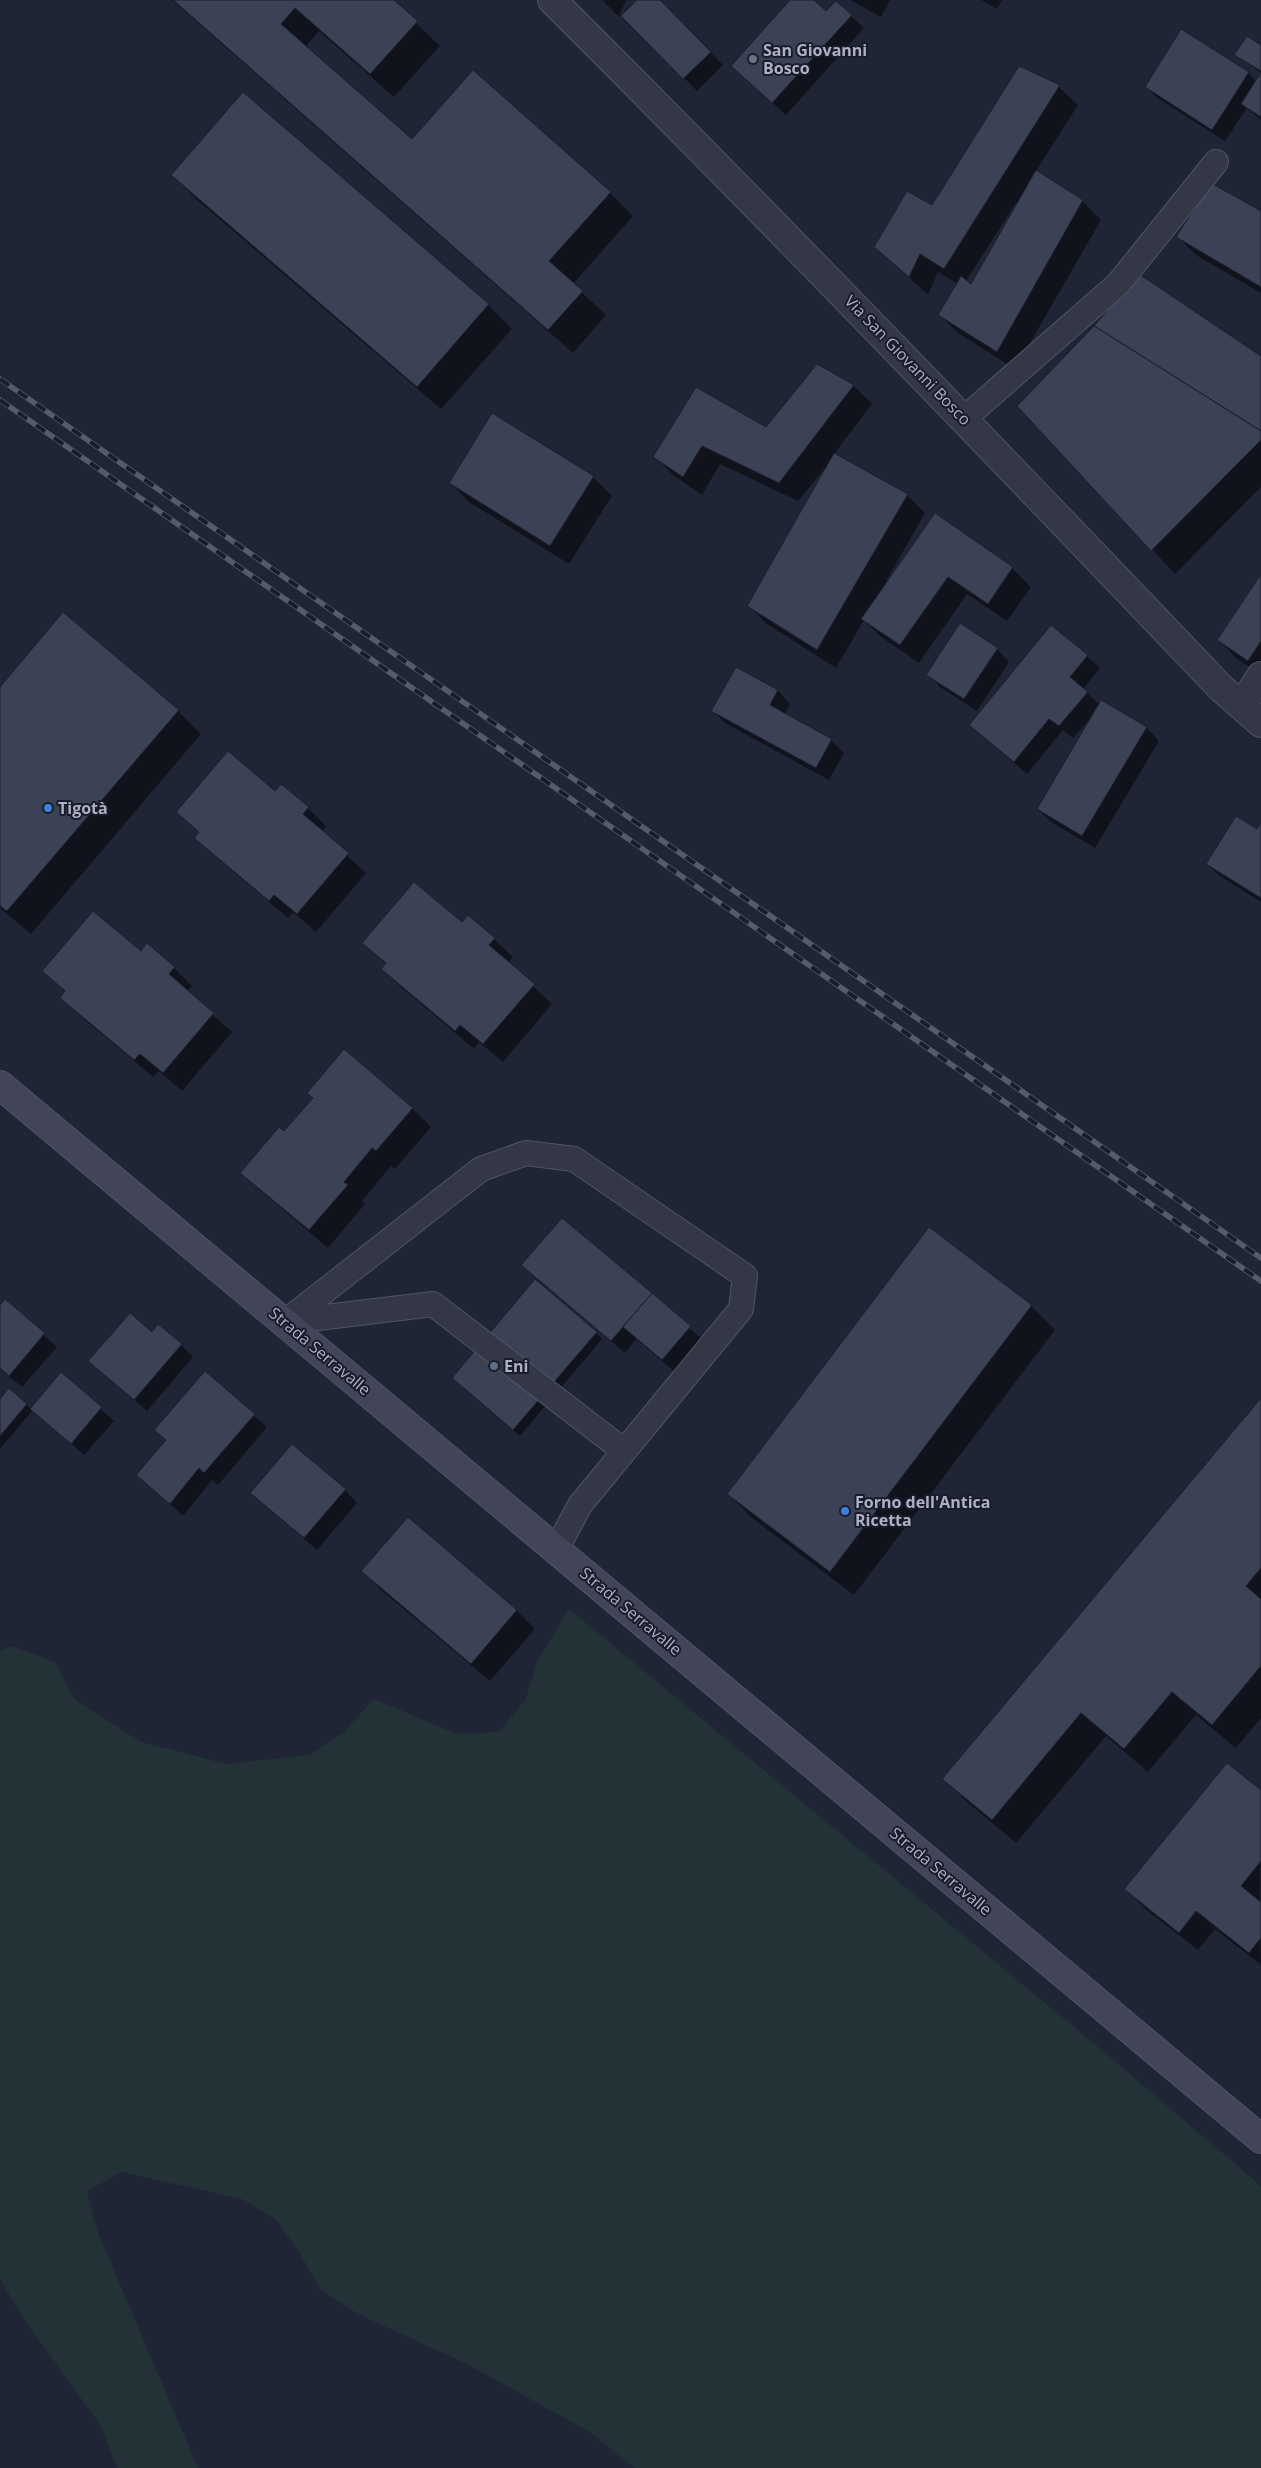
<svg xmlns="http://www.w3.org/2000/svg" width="1261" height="2468" font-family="'Open Sans',sans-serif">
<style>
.green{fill:#233237}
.shadow{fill:#0007;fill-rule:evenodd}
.building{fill:#3c4256;stroke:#1b1e2c}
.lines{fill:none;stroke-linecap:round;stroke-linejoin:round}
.lane-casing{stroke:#515464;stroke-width:26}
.street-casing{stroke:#515464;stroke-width:30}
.secondary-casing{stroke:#515464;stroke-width:30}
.lane{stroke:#333746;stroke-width:24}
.street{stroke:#333746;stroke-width:28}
.secondary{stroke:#424559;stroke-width:28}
.rail-casing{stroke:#555a6d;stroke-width:5.5}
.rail{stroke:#191c2a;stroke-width:4;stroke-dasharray:11;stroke-linecap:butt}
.worship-dot{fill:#6b7280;stroke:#191c2a;stroke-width:2}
.shop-dot{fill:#3f7fe0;stroke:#191c2a;stroke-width:2}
.service-dot{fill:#5c6f8a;stroke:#191c2a;stroke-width:2}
.labels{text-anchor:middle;stroke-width:4;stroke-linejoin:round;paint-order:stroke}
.poi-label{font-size:16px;font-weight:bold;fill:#aeb1c3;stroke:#191c2a;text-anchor:start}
.street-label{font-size:16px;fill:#aeb1c3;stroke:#191c2a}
</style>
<rect width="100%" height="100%" fill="#202535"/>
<polygon class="green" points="569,1609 1091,2041 1261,2186 1261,2468 635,2468 588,2431 467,2364 358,2314 320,2289 301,2255 277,2220 242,2199 122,2172 87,2191 98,2233 198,2468 117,2468 101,2426 26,2322 0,2279 0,1651 12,1646 55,1662 74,1699 141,1742 226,1764 309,1755 344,1732 374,1699 457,1734 499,1732 526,1699 537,1662"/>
<g class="shadow">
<polygon points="172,0 392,0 440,46 394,97 319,31 305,47 412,140 610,193 633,216 573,284 606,315 573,353"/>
<polygon points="602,0 626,0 619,17"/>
<polygon points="639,0 658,0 723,65 697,91 623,16"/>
<polygon points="791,0 812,0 826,13 851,16 864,28 786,115 745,78"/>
<polygon points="850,0 890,0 881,17"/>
<polygon points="981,0 1002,0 997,9"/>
<polygon points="1182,31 1248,73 1256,81 1261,74 1261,120 1247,108 1225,141 1159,99 1146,87"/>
<polygon points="1261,46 1261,73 1236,54"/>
<path d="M1019,67L1059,87L1078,105L1036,171L1082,201L1101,220L1015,369L958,333L939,314L958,284L938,272L928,295L876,247L933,206ZM1016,203L1018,204L972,286L966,281Z"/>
<polygon points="173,175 488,305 512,329 441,409 196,199"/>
<polygon points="1261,212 1261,293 1196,255 1178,237"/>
<polygon points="1261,357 1261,487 1175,574 1018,406"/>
<polygon points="817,365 854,386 872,404 834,454 907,495 925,513 886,581 888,582 935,515 1012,568 1031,587 1007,621 967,594 919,663 881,637 864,620 836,668 767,624 749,606 831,461 798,501 720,464 702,495 673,475 655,457 766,429"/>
<polygon points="593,477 612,496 569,564 469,502 450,483"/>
<polygon points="1261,576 1261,674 1237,659 1219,640"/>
<polygon points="997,649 1009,662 977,711 940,687 928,674"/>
<polygon points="1087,656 1100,668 1083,689 1100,705 1102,702 1147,728 1159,741 1095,848 1051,822 1038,809 1094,715 1073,738 1063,730 1027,774 970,725"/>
<polygon points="736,669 778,691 790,704 785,715 831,740 844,753 829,780 725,723 713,711"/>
<polygon points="0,688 178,711 201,734 31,934 0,908"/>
<polygon points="276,793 308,808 326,826 322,832 366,873 316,932 293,912 288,918 215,856 196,838 200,833 178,812"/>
<polygon points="1261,824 1261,902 1220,876 1207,864 1257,830"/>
<polygon points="462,924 494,939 513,957 508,963 552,1004 503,1062 479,1042 474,1049 401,987 382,969 386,964 364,943"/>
<polygon points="141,952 174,968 192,986 187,992 232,1032 182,1091 159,1071 153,1077 80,1016 61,997 66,993 43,971"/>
<polygon points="412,1108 431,1127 395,1169 391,1166 362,1201 365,1204 328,1248 261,1191 242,1173 284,1133"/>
<polygon points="562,1219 703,1340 675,1372 636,1339 625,1353 523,1265"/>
<polygon points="5,1301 57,1347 22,1387 0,1369 0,1307"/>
<polygon points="1031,1306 1055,1330 854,1595 752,1518 729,1494"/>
<polygon points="152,1333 181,1345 193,1357 147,1411 90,1361"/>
<polygon points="596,1333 602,1339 520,1436 459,1384"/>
<polygon points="205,1373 267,1427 218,1485 212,1480 183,1516 138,1475 167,1441 156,1430"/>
<polygon points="61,1374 114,1421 84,1455 33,1410 0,1449 0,1401 9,1390 31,1409"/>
<polygon points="1261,1400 1261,1718 1236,1748 1196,1715 1148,1772 1106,1736 1016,1843 967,1802 944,1779"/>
<polygon points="345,1490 357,1503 317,1550 252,1493"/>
<polygon points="408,1518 517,1611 535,1629 490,1681 381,1590 363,1571"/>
<polygon points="1261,1791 1260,1903 1261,1965 1215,1929 1198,1950 1144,1908 1126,1889"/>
</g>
<g class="building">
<polygon points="173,0 394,0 418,21 370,74 295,8 281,24 412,139 473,70 611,192 549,261 583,291 548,330"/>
<polygon points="637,0 660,0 711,52 683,79 621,16"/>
<polygon points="790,0 814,0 826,11 836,1 852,15 772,103 731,66"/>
<polygon points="1181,29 1249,72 1212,130 1145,87"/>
<polygon points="1247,36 1261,45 1261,71 1234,55"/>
<polygon points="1019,66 1060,85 944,269 920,254 909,277 874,247 907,191 932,205"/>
<polygon points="1261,72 1261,117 1241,104"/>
<polygon points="243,92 489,304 417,387 171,175"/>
<polygon points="1036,170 1083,200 997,352 938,315 961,276 971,284"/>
<polygon points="1211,183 1261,211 1261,287 1176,237"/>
<polygon points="1139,274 1261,356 1261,431 1094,326"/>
<polygon points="1094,326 1261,431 1261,440 1151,551 1017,406"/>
<polygon points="817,364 854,385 779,483 702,446 683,477 653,457 696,387 766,427"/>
<polygon points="492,413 594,476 550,546 449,483"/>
<polygon points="834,453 908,494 817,650 747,606"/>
<polygon points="935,513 1013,567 988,604 948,577 900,645 861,619"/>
<polygon points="1261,574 1261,641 1248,661 1217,640"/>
<polygon points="63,612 179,710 7,911 0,906 0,687"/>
<polygon points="960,623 998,648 964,699 926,675"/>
<polygon points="1051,625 1088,655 1070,677 1088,692 1059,726 1049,719 1014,762 969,725"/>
<polygon points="736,667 778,690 770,705 832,739 816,768 711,711"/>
<polygon points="1101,700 1147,727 1082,836 1037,809"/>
<polygon points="228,751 275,791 281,784 309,807 303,814 349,853 297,914 274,895 269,901 194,838 199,832 176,812"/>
<polygon points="1236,816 1257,829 1261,822 1261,898 1206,864"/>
<polygon points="414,882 462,922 468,915 495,938 489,945 535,984 483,1044 460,1025 455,1031 381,969 386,963 362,943"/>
<polygon points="93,911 141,951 147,943 175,967 169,974 214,1013 163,1073 140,1054 134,1060 60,998 65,991 42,971"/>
<polygon points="344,1049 413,1108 376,1151 372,1148 344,1182 348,1185 309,1230 240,1173 279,1127 284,1131 313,1098 307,1093"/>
<polygon points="562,1218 652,1293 611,1341 521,1265"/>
<polygon points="929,1227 1032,1305 830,1572 727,1494"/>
<polygon points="535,1279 597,1332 513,1430 452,1378"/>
<polygon points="652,1293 691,1326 662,1360 623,1327"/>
<polygon points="5,1299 45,1333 9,1376 0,1368 0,1305"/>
<polygon points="130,1313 152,1332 158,1324 182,1344 134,1400 88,1361"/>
<polygon points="205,1371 255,1414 204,1473 199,1468 170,1504 136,1475 166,1440 154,1430"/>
<polygon points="61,1372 102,1407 71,1444 30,1409"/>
<polygon points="9,1388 27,1404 0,1436 0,1399"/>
<polygon points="1261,1398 1261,1568 1246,1586 1261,1599 1261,1666 1212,1725 1172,1692 1124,1749 1081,1713 992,1820 942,1779"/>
<polygon points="292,1444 346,1489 304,1538 250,1493"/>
<polygon points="408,1517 517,1610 471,1664 361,1571"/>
<polygon points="1227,1763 1261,1790 1261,1861 1241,1886 1261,1902 1261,1938 1249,1953 1196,1911 1179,1933 1124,1889"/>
</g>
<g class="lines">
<defs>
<g id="lane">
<polyline points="965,418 1118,284 1216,162"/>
<polyline points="285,1322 481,1169 526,1153 574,1159 745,1276 741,1309 580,1505 557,1548"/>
<polyline points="285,1322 433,1304 624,1451"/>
</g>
<g id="street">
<path d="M552,0C779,226 1000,456 1221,688L1261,723"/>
<polyline points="1242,706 1261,676"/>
</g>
<polyline id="secondary" points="0,1085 1261,2139"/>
</defs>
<use href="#lane" class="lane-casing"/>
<use href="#street" class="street-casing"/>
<use href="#secondary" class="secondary-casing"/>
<use href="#lane" class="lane"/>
<use href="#street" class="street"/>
<use href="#secondary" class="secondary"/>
<defs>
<g id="rail">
<polyline points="0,379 1261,1258"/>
<polyline points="0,400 1261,1281"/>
</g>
</defs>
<use href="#rail" class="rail-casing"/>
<use href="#rail" class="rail"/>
</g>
<circle class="worship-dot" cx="753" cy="59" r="5"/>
<g class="shop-dot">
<circle cx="48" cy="808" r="5"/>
<circle cx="845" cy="1511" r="5"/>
</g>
<circle class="service-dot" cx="494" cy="1366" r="5"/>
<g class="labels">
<g class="poi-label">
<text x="763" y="56">San Giovanni<tspan x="763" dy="18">Bosco</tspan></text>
<text x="58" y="814">Tigotà</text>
<text x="504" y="1372">Eni</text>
<text x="855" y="1508">Forno dell'Antica<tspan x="855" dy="18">Ricetta</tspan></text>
</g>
<g class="street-label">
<text transform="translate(908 360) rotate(46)" y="6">Via San Giovanni Bosco</text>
<text transform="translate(320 1351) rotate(40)" y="6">Strada Serravalle</text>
<text transform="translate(631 1611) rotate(40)" y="6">Strada Serravalle</text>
<text transform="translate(941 1871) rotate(40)" y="6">Strada Serravalle</text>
</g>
</g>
</svg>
